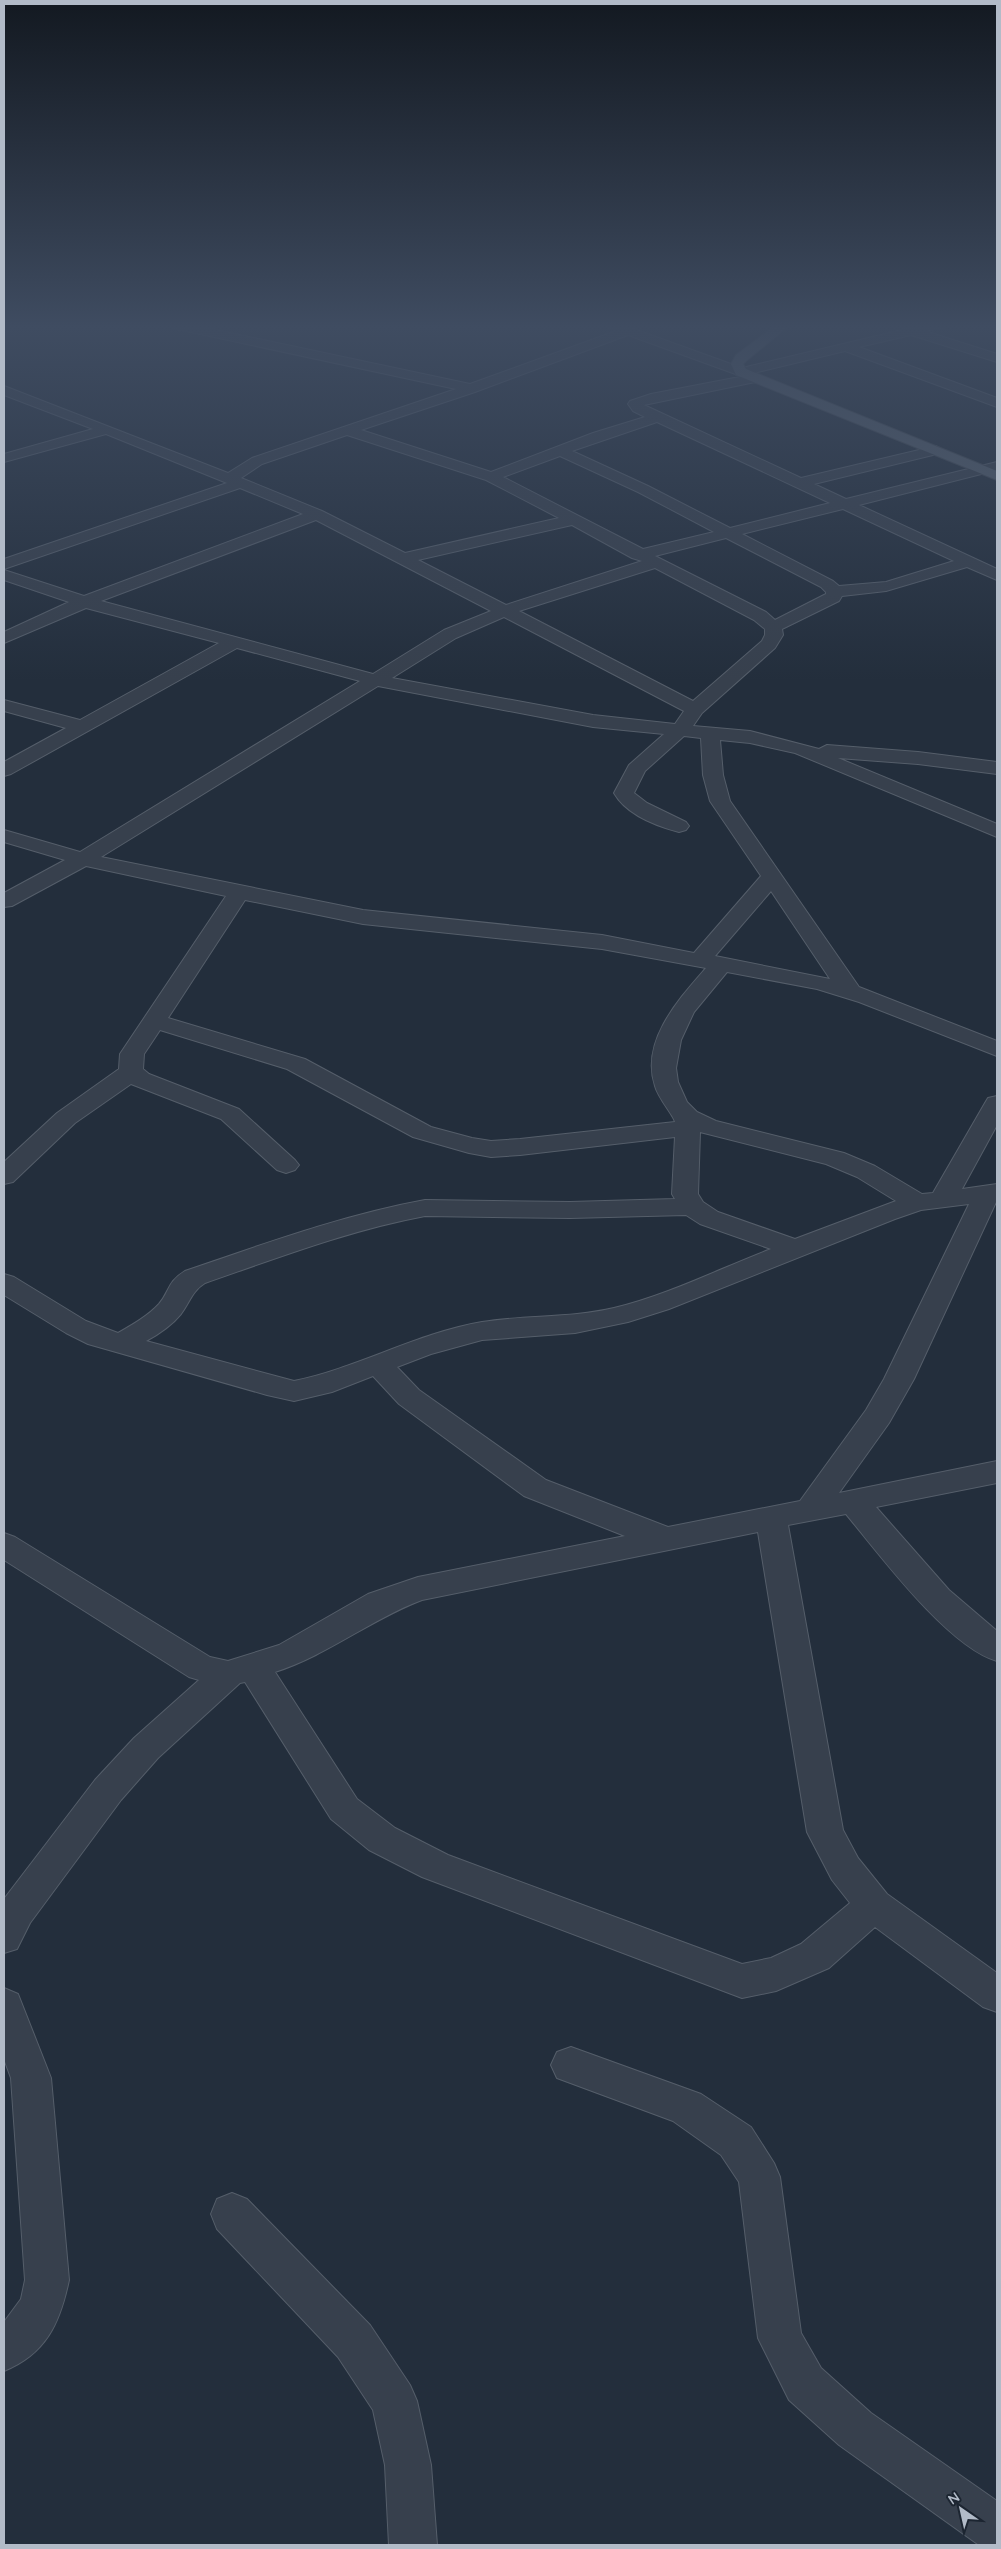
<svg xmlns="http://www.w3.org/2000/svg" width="1001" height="2549" font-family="Quicksand,sans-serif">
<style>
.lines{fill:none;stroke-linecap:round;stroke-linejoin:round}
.minor-casing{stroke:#555e6a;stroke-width:2}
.major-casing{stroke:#404955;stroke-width:2}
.minor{fill:#37404d;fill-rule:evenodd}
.major{fill:#545f6d;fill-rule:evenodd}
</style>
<rect width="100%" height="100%" fill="#232e3c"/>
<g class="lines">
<defs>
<g id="minor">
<path d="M166,324H188L470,384L616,331L603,324H620L742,368L927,324H947L945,327L925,331L997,354V362L911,335L859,347L997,398V407L845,351L741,376L628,335L475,392L361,430L491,472L593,433L645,417L633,411L628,404L630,401L651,394L755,374L762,378L760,381L644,405L801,478L936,446L943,450L941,453L814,484L846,499L997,462V470L859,505L997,569V580L967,567L886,591L842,596L839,601L782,629L783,635L775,648L702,713L693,726L750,731L819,749L827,745L918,752L997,762V774L918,764L838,758L997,824V837L795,753L750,743L720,740L723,775L730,801L859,987L997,1041V1056L859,1002L817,989L727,972L694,1012L681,1040L676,1068L678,1082L687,1102L697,1112L716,1121L844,1153L875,1166L922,1194L933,1193L985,1103L988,1098L997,1096V1125L962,1189L997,1184V1200L914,1379L889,1423L839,1493L997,1461V1483L876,1507L949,1590L997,1631V1661C948,1647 879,1554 846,1514L788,1525L843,1830L858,1858L887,1894L997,1973V2012L983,2007L875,1927L829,1968L776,1991L742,1998L422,1877L369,1850L331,1819L245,1682L240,1683L158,1758L121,1800L30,1923L17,1949L4,1953V1899L95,1780L134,1738L199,1680L189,1677L4,1560V1533L15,1537L210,1657L228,1661L279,1645L368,1594L418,1577L625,1536L524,1496L399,1404L373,1376L332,1392L294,1401L267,1395L88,1344L66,1333L4,1295V1274L14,1277L86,1321L118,1333C132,1325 148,1316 159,1304C170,1291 167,1282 185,1271C264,1244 343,1215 425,1200L570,1202L675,1199L672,1194L675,1137L520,1155L491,1157L469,1153L413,1137L287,1069L160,1030L144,1054L143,1069L149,1074L239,1109L295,1160L299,1165L295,1170L286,1173L277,1170L221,1119L131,1084L75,1123L13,1182L4,1184V1162L57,1113L119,1069L120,1054L226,896L86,866L12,906L4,907V893L65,860L4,842V830L80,852L360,681L237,648L11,774L4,776V762L66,728L4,711V700L80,720L219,643L86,608L4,643V632L69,602L4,580V570L84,596L303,514L240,488L4,569V559L227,483L106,434L4,462V454L93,429L4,395V386L228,473L252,458L456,389L172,328ZM657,422L830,503L730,528L648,486L572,451ZM347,435L486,480L559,518L405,553L322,511L241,478L262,464ZM560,456L638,492L714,532L643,549L503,477ZM843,509L954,561L886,582L839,586L833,581L742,534ZM316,520L491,611L444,630L373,674L101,601ZM572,525L632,558L642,561L506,605L418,560ZM726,538L821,587L826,592V594L775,620L766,612L655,556ZM655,568L754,620L765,629V635L762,641L693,701L519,611ZM504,617L684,711L675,724L593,715L392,678L456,638ZM378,686L593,727L664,734L629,765L614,793C626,814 656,826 679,832L686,830L689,826L686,822L647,803L634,793L645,771L684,736L701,738L703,775L710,801L761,876L694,953L602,935L363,910L101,857ZM771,891L830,979L715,956ZM245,900L363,924L602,949L706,968C679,999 640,1041 655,1086C658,1098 674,1116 675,1122L520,1139L491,1141L472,1138L431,1127L305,1059L168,1018ZM700,1132L826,1164L857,1177L896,1201L795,1239L718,1212L703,1202L698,1194ZM969,1204L884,1379L866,1410L800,1501L668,1527L546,1480L419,1390L397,1367L431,1354L482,1340L575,1333L628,1322L669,1309L895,1219L921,1210ZM686,1215L700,1224L771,1249C719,1269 668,1295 614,1308C571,1318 526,1315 482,1322C417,1333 358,1368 294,1381L146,1341C159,1334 172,1325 181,1314C190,1302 192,1291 205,1283C277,1258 350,1230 425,1216L570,1218ZM758,1532L807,1832L832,1880L850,1903L801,1944L771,1958L742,1964L448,1855L395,1828L357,1799L275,1672C328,1655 371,1619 422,1600Z"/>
<path d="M4,1988L18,1994L51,2078L69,2280C60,2323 46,2354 4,2371V2322L21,2299L25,2280L11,2078L4,2059Z"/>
<polygon points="571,2047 701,2094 751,2127 774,2163 780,2177 801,2333 821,2368 871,2413 997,2501 997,2545 979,2545 839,2445 789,2400 758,2338 739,2182 721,2155 673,2121 557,2078 551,2065 557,2052"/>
<polygon points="232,2193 247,2199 370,2325 410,2385 417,2401 431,2465 437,2545 389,2545 385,2465 373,2410 338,2357 217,2229 211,2214 217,2199"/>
</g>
<polygon id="major" points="778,324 791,324 746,361 743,364 746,369 997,471 997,480 736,375 731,364 736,355"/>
</defs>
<use href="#minor" class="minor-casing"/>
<use href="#major" class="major-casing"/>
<use href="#minor" class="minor"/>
<use href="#major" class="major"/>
</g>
<linearGradient id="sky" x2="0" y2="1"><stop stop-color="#131921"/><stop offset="0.48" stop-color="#3f4c61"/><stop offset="1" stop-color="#3f4c61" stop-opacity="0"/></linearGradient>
<rect width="1001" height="681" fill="url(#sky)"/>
<rect width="1001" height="2549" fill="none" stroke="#b2bbc8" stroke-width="10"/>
<g transform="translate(961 2509) rotate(326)" stroke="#1c2531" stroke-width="4" paint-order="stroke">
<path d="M0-4L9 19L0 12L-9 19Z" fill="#b2bbc8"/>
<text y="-8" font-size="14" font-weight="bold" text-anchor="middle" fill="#b2bbc8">N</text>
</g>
</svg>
